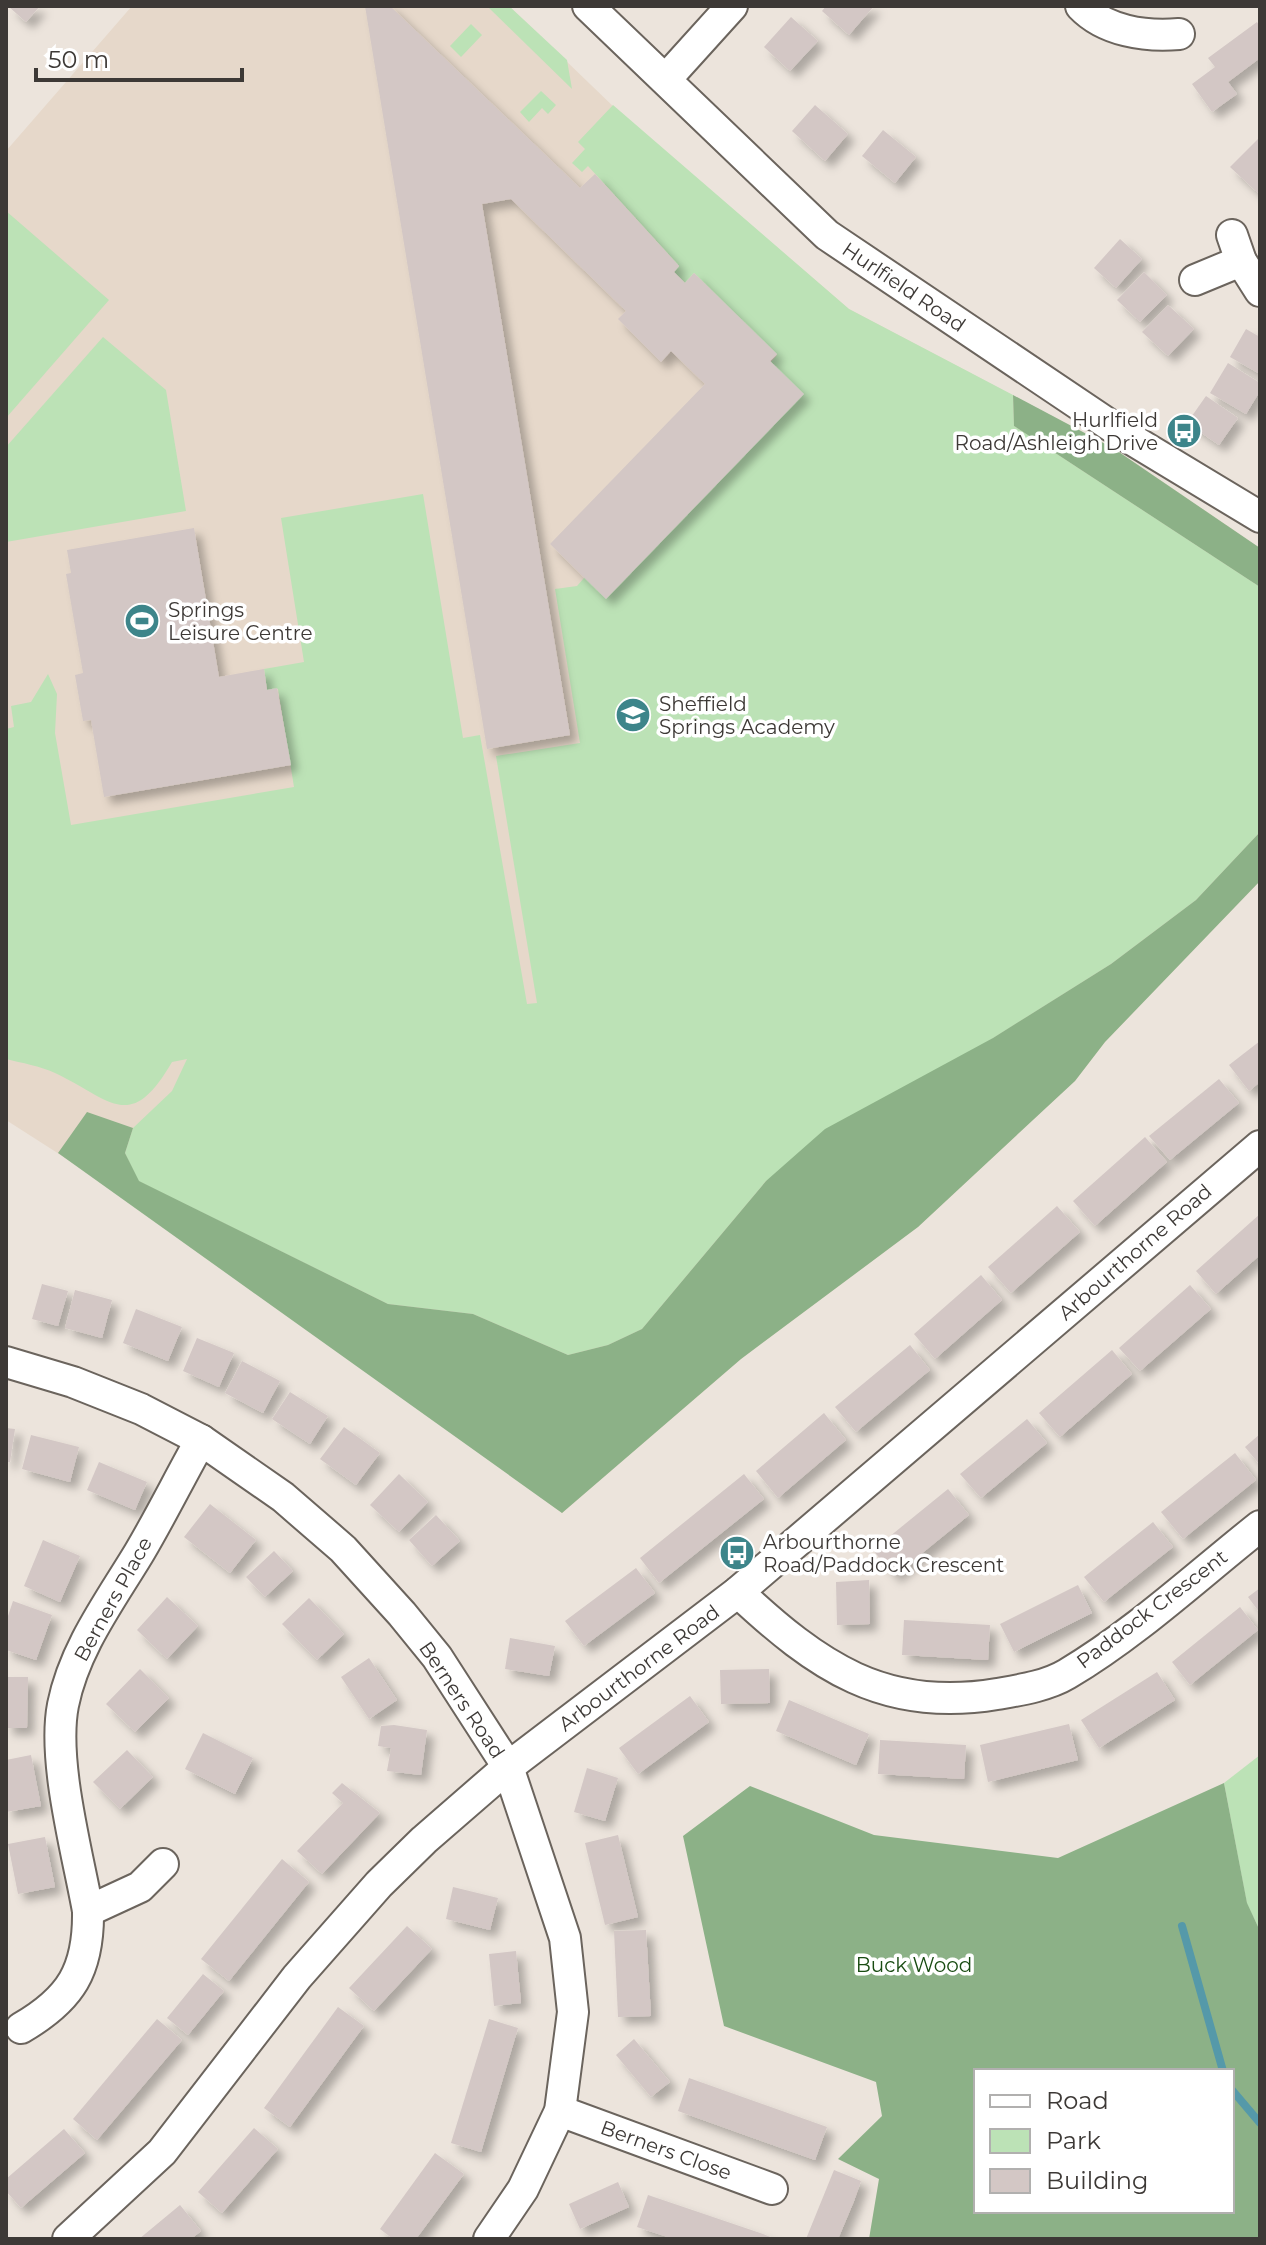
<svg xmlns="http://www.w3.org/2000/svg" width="1266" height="2245" font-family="Montserrat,sans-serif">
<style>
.built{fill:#e6d8ca}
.green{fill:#bce2b6}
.forest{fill:#8cb187;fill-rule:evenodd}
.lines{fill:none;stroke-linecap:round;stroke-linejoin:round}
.stream{stroke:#5599a9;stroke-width:8}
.building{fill:#d3c7c5;filter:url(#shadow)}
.street-casing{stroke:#6b645d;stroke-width:34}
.street{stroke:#fff;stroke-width:30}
.labels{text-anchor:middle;stroke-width:7;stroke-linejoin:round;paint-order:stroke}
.street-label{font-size:20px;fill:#3d3936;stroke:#fff}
.poi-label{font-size:20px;fill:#3d3936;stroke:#fff;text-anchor:start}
.park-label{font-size:20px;fill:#194c12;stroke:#fff}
</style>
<defs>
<filter id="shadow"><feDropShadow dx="7" dy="7" stdDeviation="4" flood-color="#0004"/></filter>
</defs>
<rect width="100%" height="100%" fill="#ece4dc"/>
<polygon class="built" points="132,6 509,6 617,110 849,309 1113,448 1260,548 1260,881 1105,1042 1075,1081 918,1227 741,1359 562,1513 198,1243 6,1120 6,151"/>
<g class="green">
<polygon points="487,6 509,6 567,60 572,89"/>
<polygon points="471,24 482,35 461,57 450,46"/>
<polygon points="541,91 556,105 548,114 542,108 529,122 520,112"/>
<path d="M613,105L849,309L1013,395L1014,426L1260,587V832L1196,900L1111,964L766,1181L642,1329L608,1345L568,1355L473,1314L388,1304L138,1181L125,1153L133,1128L172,1091L187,1059L172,1062C130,1134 112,1100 55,1073C40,1066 22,1063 6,1059V729L14,727L11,706L31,702L48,674L57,694L55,733L71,825L294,787L278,689L267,690L264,669L304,662L281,518L423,494L463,738L480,735L527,1004L537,1003L496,756L580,743L555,589L577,586L777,355L694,273L685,283L674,272L679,266L588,166L582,172L572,163L585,149L578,142Z"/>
<polygon points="6,211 109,300 6,418"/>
<polygon points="103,337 166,390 186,511 6,542 6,447"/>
<polygon points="1260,1755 1260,1931 1247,1904 1224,1783"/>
</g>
<g class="forest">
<polygon points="1013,395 1113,448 1260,548 1260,587 1014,426"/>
<polygon points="1260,832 1260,881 1105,1042 1075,1081 918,1227 741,1359 562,1513 58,1153 87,1112 133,1128 125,1153 139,1181 388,1304 473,1314 568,1355 608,1345 642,1329 766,1181 825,1129 993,1038 1111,964 1196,900"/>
<path d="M1224,1783L1247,1903L1260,1931V2239H869L879,2179L838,2159L882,2116L876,2082L724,2026L683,1836L750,1786L874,1835L1058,1858ZM976,2071H1232V2211H976Z"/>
</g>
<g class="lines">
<g class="stream">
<polyline points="1182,1926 1223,2071"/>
<polyline points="1232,2090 1260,2123"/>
</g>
</g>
<g class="building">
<polygon points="8,6 40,6 26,22"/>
<polygon points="365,6 390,6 580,188 595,174 679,266 674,272 685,283 694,273 777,354 770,361 804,394 606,599 550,544 705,384 671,351 661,362 618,319 626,311 511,199 482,204 570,735 487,749"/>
<polygon points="826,6 874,6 849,35 822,11"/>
<polygon points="791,17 818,41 790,71 764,47"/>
<polygon points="1257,22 1260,27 1260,58 1228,82 1237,94 1212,112 1192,84 1215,67 1208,58"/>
<polygon points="815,105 848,134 825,161 792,131"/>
<polygon points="883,130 916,157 895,183 862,156"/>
<polygon points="1260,137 1260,191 1258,193 1230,167"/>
<polygon points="1120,239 1142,259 1116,288 1094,268"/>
<polygon points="1144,272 1167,295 1140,322 1117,300"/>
<polygon points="1168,305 1194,329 1168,356 1142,332"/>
<polygon points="1246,329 1260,337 1260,374 1230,357"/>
<polygon points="1228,363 1260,383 1260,391 1246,414 1210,393"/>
<polygon points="1206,396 1238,418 1219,445 1187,423"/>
<polygon points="194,528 219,677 264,669 267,690 277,688 291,765 104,797 91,720 83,721 75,675 83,673 66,574 71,573 67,550"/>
<polygon points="1260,1041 1260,1082 1249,1091 1229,1065"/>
<polygon points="1219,1079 1239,1103 1170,1160 1149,1136"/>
<polygon points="1145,1137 1167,1162 1095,1226 1073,1201"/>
<polygon points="1057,1206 1080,1232 1011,1293 988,1267"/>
<polygon points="1260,1214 1260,1255 1216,1294 1196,1271"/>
<polygon points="981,1275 1002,1300 935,1359 914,1334"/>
<polygon points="42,1284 68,1291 58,1326 32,1319"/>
<polygon points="1190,1285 1211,1309 1140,1371 1119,1348"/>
<polygon points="75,1290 112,1300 102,1338 65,1328"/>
<polygon points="136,1309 182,1327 168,1361 123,1343"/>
<polygon points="197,1338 234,1353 219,1387 183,1371"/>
<polygon points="910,1345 930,1370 856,1432 835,1407"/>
<polygon points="1112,1350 1132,1374 1060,1437 1039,1413"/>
<polygon points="242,1361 280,1381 263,1413 225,1393"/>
<polygon points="290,1392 328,1416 310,1444 272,1419"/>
<polygon points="824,1413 846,1440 778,1498 756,1471"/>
<polygon points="1027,1419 1047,1443 981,1498 960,1474"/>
<polygon points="344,1427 380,1453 356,1485 320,1459"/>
<polygon points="6,1428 15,1429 10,1462 6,1462"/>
<polygon points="1260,1434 1260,1465 1245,1447"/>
<polygon points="31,1435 79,1447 70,1482 22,1469"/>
<polygon points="1235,1453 1256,1480 1183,1539 1161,1512"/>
<polygon points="99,1462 147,1482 135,1510 87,1490"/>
<polygon points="399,1474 428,1502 399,1532 370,1505"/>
<polygon points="744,1474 764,1499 659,1583 640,1558"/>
<polygon points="948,1489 969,1515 894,1576 873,1550"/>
<polygon points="210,1504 256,1540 230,1573 184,1537"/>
<polygon points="436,1515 460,1541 432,1566 409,1540"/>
<polygon points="1153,1522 1173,1547 1104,1602 1084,1577"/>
<polygon points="43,1540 80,1556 60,1602 24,1586"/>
<polygon points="274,1551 293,1571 265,1597 246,1577"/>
<polygon points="636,1568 655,1593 584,1646 565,1621"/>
<polygon points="869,1580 870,1624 837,1625 836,1582"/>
<polygon points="1078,1585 1092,1613 1014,1652 1000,1624"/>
<polygon points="1260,1588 1260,1613 1248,1597"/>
<polygon points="167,1597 198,1626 167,1659 137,1630"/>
<polygon points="309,1598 344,1634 317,1660 282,1624"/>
<polygon points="13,1601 52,1615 36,1660 6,1650 6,1622"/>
<polygon points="1240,1607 1258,1630 1190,1685 1172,1662"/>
<polygon points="904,1620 990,1625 988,1660 902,1655"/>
<polygon points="510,1638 555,1646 549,1676 505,1669"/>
<polygon points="369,1658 397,1700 369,1719 341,1677"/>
<polygon points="140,1669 169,1698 135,1732 106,1704"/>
<polygon points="769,1669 770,1703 721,1704 720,1670"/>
<polygon points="1157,1672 1175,1700 1099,1748 1081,1720"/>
<polygon points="6,1677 28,1677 27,1728 6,1728"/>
<polygon points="690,1696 709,1722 638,1774 619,1748"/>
<polygon points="789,1700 869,1734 856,1765 776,1731"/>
<polygon points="1069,1724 1078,1760 988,1782 980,1745"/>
<polygon points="394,1725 427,1730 421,1775 387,1771 391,1748 378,1746 381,1726"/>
<polygon points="203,1733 253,1758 235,1794 185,1769"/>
<polygon points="880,1740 966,1745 964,1779 878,1774"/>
<polygon points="127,1750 153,1777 120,1809 93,1782"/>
<polygon points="31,1755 41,1806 6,1812 6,1760"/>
<polygon points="587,1768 618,1778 605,1821 574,1812"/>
<polygon points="342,1783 380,1813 322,1874 297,1851 343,1803 332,1793"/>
<polygon points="618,1835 638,1917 605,1925 585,1843"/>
<polygon points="45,1837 55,1887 18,1894 8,1844"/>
<polygon points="282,1859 309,1882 229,1981 201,1959"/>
<polygon points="453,1887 498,1898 490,1930 446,1919"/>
<polygon points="407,1926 432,1949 374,2011 349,1988"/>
<polygon points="646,1930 651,2016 618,2017 614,1931"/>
<polygon points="516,1951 521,2003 494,2006 489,1954"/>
<polygon points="203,1974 224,1991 188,2035 167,2018"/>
<polygon points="338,2007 364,2026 290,2127 264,2108"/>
<polygon points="157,2019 182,2040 97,2140 73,2119"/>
<polygon points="489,2019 518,2028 481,2152 451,2143"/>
<polygon points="634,2039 670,2082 651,2097 616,2055"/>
<polygon points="689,2078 827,2127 815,2160 678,2111"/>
<polygon points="254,2128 278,2149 222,2213 198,2192"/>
<polygon points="64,2129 85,2153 21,2208 6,2191 6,2179"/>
<polygon points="435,2153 464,2174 416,2239 393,2239 380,2229"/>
<polygon points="834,2170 861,2181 854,2201 838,2239 806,2239"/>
<polygon points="618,2182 629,2207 580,2229 569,2204"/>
<polygon points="648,2195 763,2234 775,2239 674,2239 637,2227"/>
<polygon points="180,2205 201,2231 191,2239 139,2239"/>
</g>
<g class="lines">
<defs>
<g id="street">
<polyline points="588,6 827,235 1126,436 1260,517"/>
<path d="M1081,6C1105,31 1145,37 1179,34"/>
<polyline points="666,79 732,6"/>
<polyline points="1232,235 1241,261 1260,291"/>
<polyline points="1195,280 1241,261"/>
<polyline points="6,1362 73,1382 141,1409 201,1440 283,1497 343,1549 402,1614 437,1657 508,1767 565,1938 573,2012 560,2111 523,2189 489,2239"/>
<path d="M738,1592C817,1666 884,1713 997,1694C1020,1690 1047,1686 1067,1674C1136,1633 1197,1576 1260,1526"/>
<polyline points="88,1911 140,1887 163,1864"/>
<path d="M21,2028C71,1999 89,1970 88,1911C78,1855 52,1761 63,1705C74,1649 110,1601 139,1553C161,1516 180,1477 201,1440"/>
<polyline points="560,2111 772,2189"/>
<polyline points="68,2239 162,2152 297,1977 379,1884 424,1840 508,1767 738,1592 1260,1146"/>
</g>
</defs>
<use href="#street" class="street-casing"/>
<use href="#street" class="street"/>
</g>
<defs>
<symbol id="bus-disc" viewBox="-11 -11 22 22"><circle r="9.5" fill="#3d858a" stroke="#fff"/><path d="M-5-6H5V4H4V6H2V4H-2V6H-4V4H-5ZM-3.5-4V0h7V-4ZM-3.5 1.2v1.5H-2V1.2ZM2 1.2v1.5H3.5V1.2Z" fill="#fff"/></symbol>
<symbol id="stadium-disc" viewBox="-11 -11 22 22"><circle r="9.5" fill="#3d858a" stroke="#fff"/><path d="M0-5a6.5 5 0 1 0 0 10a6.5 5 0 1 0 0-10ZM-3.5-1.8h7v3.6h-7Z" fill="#fff"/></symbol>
<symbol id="school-disc" viewBox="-11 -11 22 22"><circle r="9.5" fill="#3d858a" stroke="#fff"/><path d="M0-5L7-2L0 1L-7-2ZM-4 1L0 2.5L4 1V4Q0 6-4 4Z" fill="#fff"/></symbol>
</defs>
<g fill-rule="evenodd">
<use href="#bus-disc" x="1164" y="411" width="40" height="40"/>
<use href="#stadium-disc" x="122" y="601" width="40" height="40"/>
<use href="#school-disc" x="613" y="695" width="40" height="40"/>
<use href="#bus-disc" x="717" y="1533" width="40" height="40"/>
</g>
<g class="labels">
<g class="street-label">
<text transform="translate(904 287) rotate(34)" y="7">Hurlfield Road</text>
<text transform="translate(1135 1252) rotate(-41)" y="7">Arbourthorne Road</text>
<text transform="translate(113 1599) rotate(-61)" y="7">Berners Place</text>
<text transform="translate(1152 1609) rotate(-37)" y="7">Paddock Crescent</text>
<text transform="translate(639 1668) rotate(-37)" y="7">Arbourthorne Road</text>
<text transform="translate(462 1700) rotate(56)" y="7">Berners Road</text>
<text transform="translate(666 2150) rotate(20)" y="7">Berners Close</text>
</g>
<g class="poi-label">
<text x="1158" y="427" text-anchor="end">Hurlfield<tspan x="1158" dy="23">Road/Ashleigh Drive</tspan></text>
<text x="168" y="617">Springs<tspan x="168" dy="23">Leisure Centre</tspan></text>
<text x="659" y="711">Sheffield<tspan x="659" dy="23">Springs Academy</tspan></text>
<text x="763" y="1549">Arbourthorne<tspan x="763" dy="23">Road/Paddock Crescent</tspan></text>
</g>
<g class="park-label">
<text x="914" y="1972">Buck Wood</text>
</g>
</g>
<rect width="1266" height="2245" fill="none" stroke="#3d3936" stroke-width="16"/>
<rect x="974" y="2069" width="260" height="144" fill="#ffffff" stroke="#b1b0af" stroke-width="2"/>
<rect x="990" y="2095" width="40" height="12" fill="#ffffff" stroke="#b1b0af" stroke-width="2"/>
<text x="1046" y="2109" font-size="24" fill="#3d3936">Road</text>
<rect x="990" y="2129" width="40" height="24" fill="#bce2b6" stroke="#b1b0af" stroke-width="2"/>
<text x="1046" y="2149" font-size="24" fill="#3d3936">Park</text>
<rect x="990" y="2169" width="40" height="24" fill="#d3c7c5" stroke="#b1b0af" stroke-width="2"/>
<text x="1046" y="2189" font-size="24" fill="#3d3936">Building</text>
<path d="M36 68v12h206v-12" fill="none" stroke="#3d3936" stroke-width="4"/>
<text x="48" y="68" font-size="24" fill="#3d3936" stroke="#ffffff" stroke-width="6" paint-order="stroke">50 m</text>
</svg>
